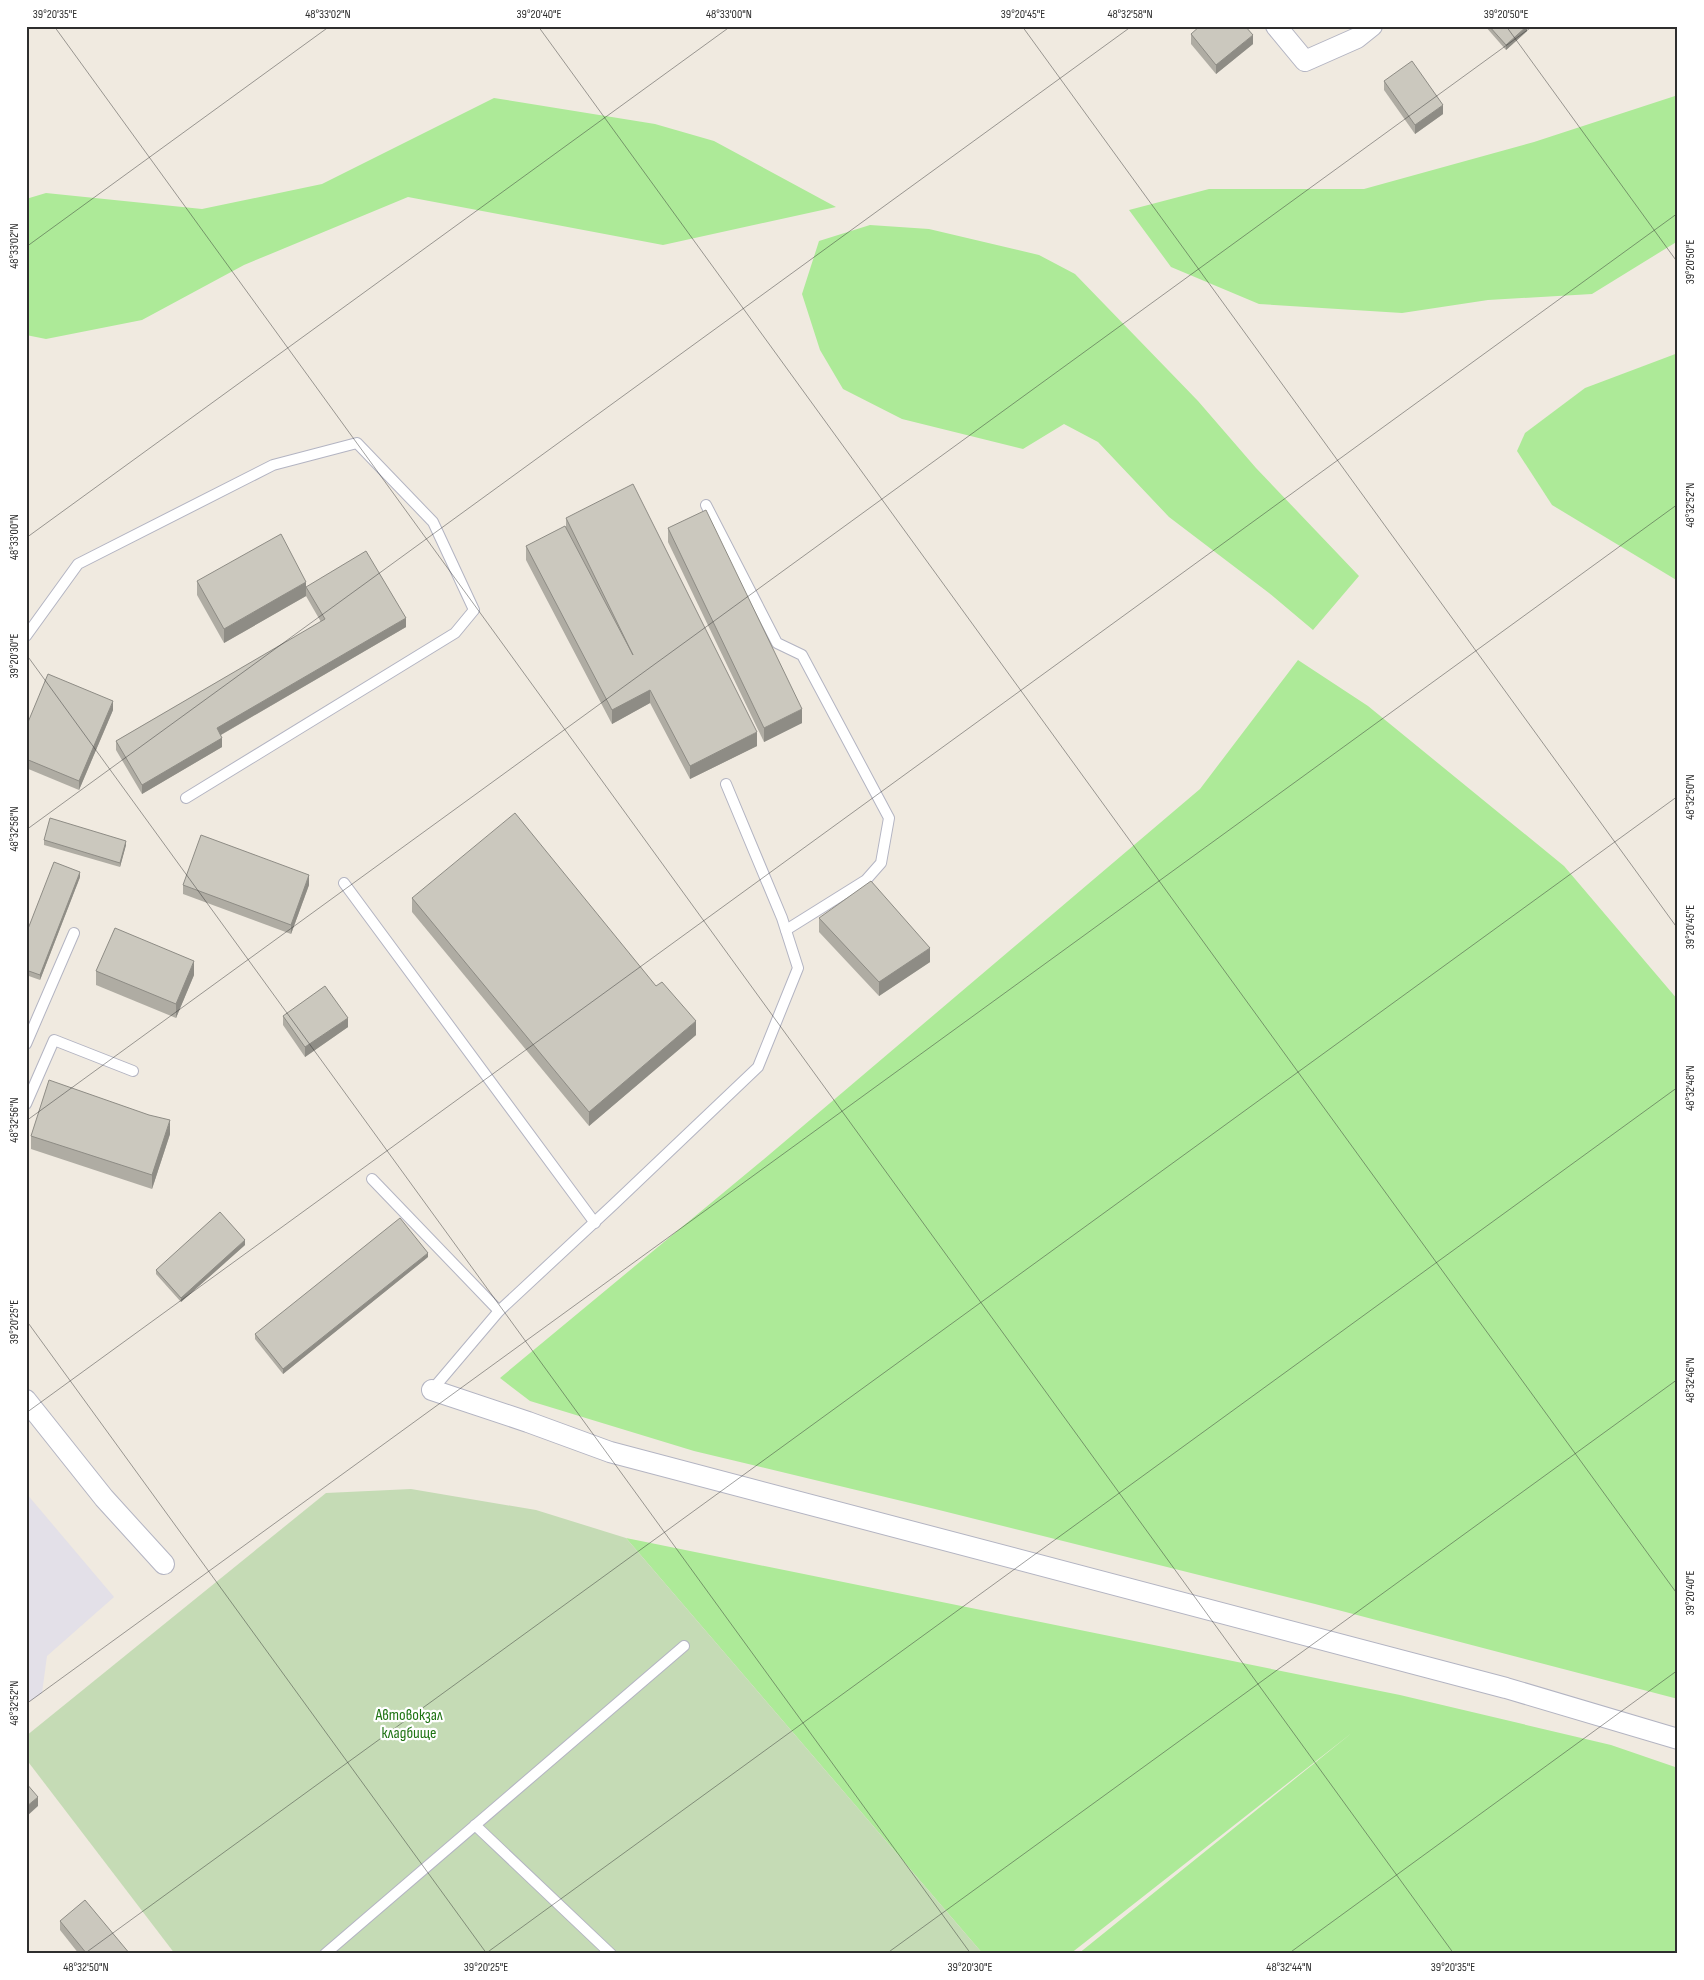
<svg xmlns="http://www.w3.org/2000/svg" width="1704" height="1980" font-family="'Sofia Sans Condensed',sans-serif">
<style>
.industrial{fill:#e3e0e8}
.green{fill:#adea98}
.cemetery{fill:#c5dbb5}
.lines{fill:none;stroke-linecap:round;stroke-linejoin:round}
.lane-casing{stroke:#b3b4c2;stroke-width:12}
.street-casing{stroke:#b3b4c2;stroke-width:22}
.lane{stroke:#fff;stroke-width:10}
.street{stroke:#fff;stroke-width:20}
.wall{fill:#afaca3}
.shaded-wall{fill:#8e8c85}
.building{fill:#cbc8be;stroke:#8e8c85}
.ticks{fill:none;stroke:#2e2e2e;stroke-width:1;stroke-opacity:0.45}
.labels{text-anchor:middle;stroke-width:4.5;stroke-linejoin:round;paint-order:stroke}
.park-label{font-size:16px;fill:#207415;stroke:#fff}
.neatline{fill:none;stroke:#2e2e2e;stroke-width:2}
.ticks-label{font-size:12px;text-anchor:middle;fill:#2e2e2e}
</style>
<rect width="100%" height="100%" fill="#f0eae0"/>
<polygon class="industrial" points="26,1493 114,1597 47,1656 42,1693 26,1704"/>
<g class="green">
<polygon points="1678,95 1678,241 1592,294 1488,300 1402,313 1259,304 1171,267 1129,210 1209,189 1364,189 1534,142"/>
<polygon points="494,98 655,124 714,141 836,207 663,245 408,197 244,265 142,320 46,339 26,335 26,199 46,193 202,209 322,184"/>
<polygon points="870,225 929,229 1039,255 1075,274 1198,401 1256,468 1359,576 1313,630 1269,593 1169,517 1098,442 1064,424 1023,449 902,419 843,389 820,350 802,294 819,241"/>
<polygon points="1678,353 1678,581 1552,505 1517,451 1525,433 1585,388"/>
<polygon points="1298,660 1368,706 1564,866 1678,1000 1678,1699 1315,1604 935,1509 694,1451 530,1401 500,1378 770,1154 1200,789"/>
<polygon points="626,1538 1400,1695 1611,1745 1678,1768 1678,1954 1078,1954 1353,1732 1070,1954 983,1954"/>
</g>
<polygon class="cemetery" points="411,1489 536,1510 626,1538 983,1954 175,1954 26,1759 26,1736 326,1493"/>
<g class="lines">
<defs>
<g id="lane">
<polyline points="706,505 777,643 802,655 889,818 881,863 866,880 786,930"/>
<polyline points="26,636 78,564 273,465 357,443 433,522 474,610 455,633 186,798"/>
<polyline points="344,883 595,1223"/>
<polyline points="26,1044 74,933"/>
<polyline points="26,1104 54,1040 133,1071"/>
<polyline points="372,1179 499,1311"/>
<polyline points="432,1390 499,1311 614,1204 758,1067 798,968 782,918 726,784"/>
<polyline points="475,1825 611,1954"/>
<polyline points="325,1954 684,1646"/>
</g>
<g id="street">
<polyline points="1276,26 1305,61 1357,38 1372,26"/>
<polyline points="432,1390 528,1422 610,1452 1506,1688 1678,1739"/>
<polyline points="26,1400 104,1498 164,1564"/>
</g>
</defs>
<use href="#lane" class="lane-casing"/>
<use href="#street" class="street-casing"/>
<use href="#lane" class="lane"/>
<use href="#street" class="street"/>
</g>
<g class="wall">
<polygon points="1485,26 1527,26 1527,31 1506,50"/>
<polygon points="1191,34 1253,44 1216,74 1191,44"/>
<polygon points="1384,81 1443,114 1415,134 1384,90"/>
<polygon points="566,518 757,746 690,779 650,703 612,724 526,560 526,546 566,528"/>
<polygon points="668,528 802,723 764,742 668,542"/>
<polygon points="197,581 306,596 224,643 197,595"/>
<polygon points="306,587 406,627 221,735 222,747 142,794 116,750 116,741 321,622 306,596"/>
<polygon points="113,710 79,790 26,768 26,727"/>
<polygon points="44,840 126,845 120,867 44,845"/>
<polygon points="80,877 40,980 26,975 26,934"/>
<polygon points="183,885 309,885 291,934 183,894"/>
<polygon points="412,898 696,1035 589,1126 412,912"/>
<polygon points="819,918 930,962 879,996 819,932"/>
<polygon points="96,971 194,975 176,1018 96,985"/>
<polygon points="283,1016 348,1027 305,1057 283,1025"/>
<polygon points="149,1115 170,1134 152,1189 31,1149 31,1136"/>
<polygon points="245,1245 181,1302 156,1274 156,1270"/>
<polygon points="428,1257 283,1374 255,1339 255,1334"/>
<polygon points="60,1921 130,1954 79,1954 60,1930"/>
</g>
<g class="shaded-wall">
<polygon points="1527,26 1527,31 1506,50 1506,45"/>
<polygon points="1253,35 1253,44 1216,74 1216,65"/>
<polygon points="1443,105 1443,114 1415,134 1415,125"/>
<polygon points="306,582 306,596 224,643 224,629"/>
<polygon points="406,618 406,627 217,737 217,728"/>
<polygon points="650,690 650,703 612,724 612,710"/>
<polygon points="113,701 113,710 79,790 79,781"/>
<polygon points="802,709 802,723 764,742 764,728"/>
<polygon points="757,732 757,746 690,779 690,766"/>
<polygon points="222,738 222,747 142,794 142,785"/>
<polygon points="126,841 126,845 120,867 120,863"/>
<polygon points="80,872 80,877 40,980 40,975"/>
<polygon points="309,875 309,885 291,934 291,925"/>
<polygon points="930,948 930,962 879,996 879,982"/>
<polygon points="194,961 194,975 176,1018 176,1004"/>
<polygon points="348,1018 348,1027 305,1057 305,1047"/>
<polygon points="696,1021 696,1035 589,1126 589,1112"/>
<polygon points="170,1120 170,1134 152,1189 152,1175"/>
<polygon points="245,1240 245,1245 181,1302 181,1298"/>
<polygon points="428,1253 428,1257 283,1374 283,1369"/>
<polygon points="38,1797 38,1806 26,1817 26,1807"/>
</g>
<g class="building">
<polygon points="1200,26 1245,26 1253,35 1216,65 1191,34"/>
<polygon points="1489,26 1527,26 1506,45"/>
<polygon points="1412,61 1443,105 1415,125 1384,81"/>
<polygon points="633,484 757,732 690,766 650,690 612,710 526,546 565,526 633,655 566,518"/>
<polygon points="706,510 802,709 764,728 668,528"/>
<polygon points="281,534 306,582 224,629 197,581"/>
<polygon points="366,551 406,618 217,728 222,738 142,785 116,741 325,619 306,587"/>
<polygon points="48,674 113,701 79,781 26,759 26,727"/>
<polygon points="515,813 656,986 662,982 696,1021 589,1112 412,898"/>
<polygon points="50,818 126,841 120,863 44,840"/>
<polygon points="201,835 309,875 291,925 183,885"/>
<polygon points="54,862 80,872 40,975 26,970 26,934"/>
<polygon points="871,881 930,948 879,982 819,918"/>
<polygon points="115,928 194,961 176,1004 96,971"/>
<polygon points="325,986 348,1018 305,1047 283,1016"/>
<polygon points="49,1080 149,1115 170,1120 152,1175 31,1136"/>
<polygon points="220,1212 245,1240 181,1298 156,1270"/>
<polygon points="400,1218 428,1253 283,1369 255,1334"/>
<polygon points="26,1783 38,1797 26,1807"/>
<polygon points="85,1900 130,1954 87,1954 60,1921"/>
</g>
<path class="ticks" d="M54,26L1454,1954M538,26L1678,1595M1022,26L1678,929M1506,26L1678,263M26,247L330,26M26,538L731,26M26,654L971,1954M26,830L1132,26M26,1121L1533,26M26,1320L487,1954M26,1413L1678,213M26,1704L1678,504M84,1954L1678,796M485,1954L1678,1087M886,1954L1678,1379M1288,1954L1678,1670"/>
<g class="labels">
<g class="park-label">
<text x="409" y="1720">Автовокзал<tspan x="409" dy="18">кладбище</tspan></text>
</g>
</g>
<rect width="1704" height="1980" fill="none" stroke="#ffffff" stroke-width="55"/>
<rect x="28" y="28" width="1648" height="1924" class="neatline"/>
<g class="ticks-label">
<text x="55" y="18">39°20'35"E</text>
<text x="328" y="18">48°33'02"N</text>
<text x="539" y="18">39°20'40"E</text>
<text x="729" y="18">48°33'00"N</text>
<text x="1023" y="18">39°20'45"E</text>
<text x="1130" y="18">48°32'58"N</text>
<text x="1506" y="18">39°20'50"E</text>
<text transform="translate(14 246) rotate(-90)" y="4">48°33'02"N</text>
<text transform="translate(1690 262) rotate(-90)" y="4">39°20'50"E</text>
<text transform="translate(1690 505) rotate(-90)" y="4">48°32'52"N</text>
<text transform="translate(14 537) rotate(-90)" y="4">48°33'00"N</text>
<text transform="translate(14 656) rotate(-90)" y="4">39°20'30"E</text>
<text transform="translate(1690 797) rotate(-90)" y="4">48°32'50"N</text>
<text transform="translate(14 829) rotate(-90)" y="4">48°32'58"N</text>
<text transform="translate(1690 927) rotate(-90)" y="4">39°20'45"E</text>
<text transform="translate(1690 1088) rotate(-90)" y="4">48°32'48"N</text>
<text transform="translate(14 1120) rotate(-90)" y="4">48°32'56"N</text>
<text transform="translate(14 1322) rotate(-90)" y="4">39°20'25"E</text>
<text transform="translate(1690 1380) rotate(-90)" y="4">48°32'46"N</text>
<text transform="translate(1690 1593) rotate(-90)" y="4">39°20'40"E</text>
<text transform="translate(14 1703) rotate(-90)" y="4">48°32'52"N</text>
<text x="86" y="1971">48°32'50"N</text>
<text x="486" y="1971">39°20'25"E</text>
<text x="970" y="1971">39°20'30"E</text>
<text x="1289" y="1971">48°32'44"N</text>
<text x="1453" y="1971">39°20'35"E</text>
</g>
</svg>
